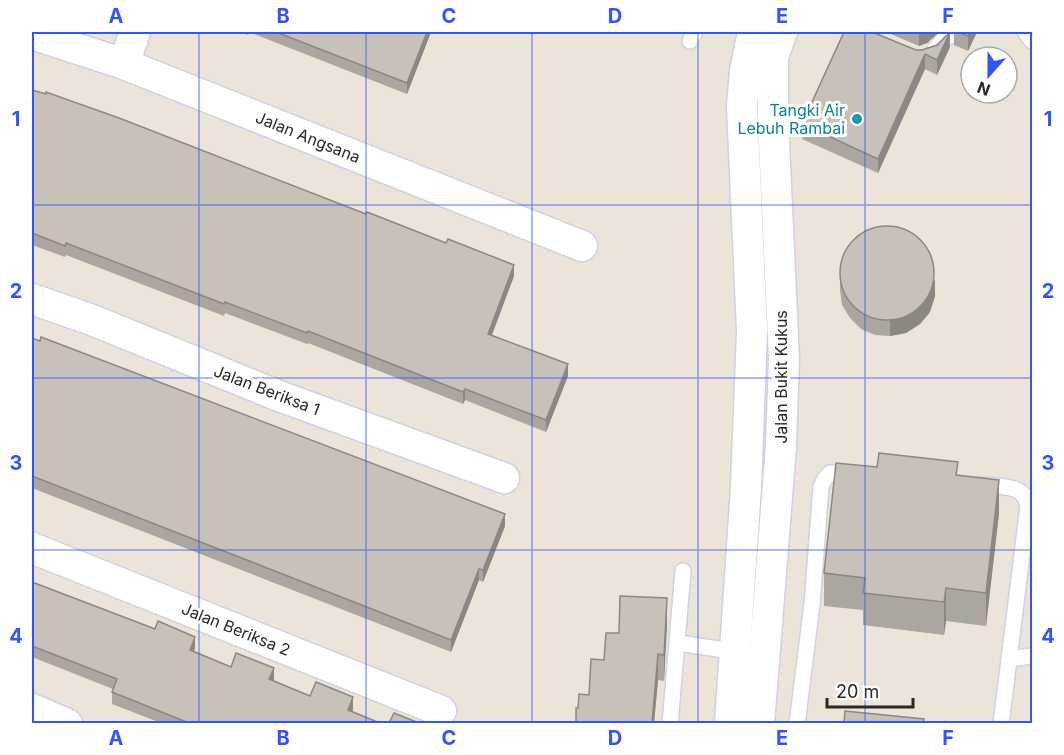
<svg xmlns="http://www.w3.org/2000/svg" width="1064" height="755" font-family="Inter,sans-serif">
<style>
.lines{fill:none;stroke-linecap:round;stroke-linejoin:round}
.lane-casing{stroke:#ced2e2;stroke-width:18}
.street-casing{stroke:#ced2e2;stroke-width:33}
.lane{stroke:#fff;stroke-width:15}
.street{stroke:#fff;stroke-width:30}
.wall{fill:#aba69f}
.shaded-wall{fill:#8b8782}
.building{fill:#c7c1b9;stroke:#8b8782;stroke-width:1.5}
.grid{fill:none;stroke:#3353ff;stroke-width:1.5;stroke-opacity:0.55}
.culture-dot{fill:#0f9aa8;stroke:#fff;stroke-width:2}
.labels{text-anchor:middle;stroke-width:6;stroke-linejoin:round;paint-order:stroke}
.culture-label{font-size:16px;fill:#0d838f;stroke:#fff;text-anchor:end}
.street-label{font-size:16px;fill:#282828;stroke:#fff}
.neatline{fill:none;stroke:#3353ff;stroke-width:2}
.grid-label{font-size:20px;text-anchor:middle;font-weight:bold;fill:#3353ff}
</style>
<rect width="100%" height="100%" fill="#ece4d9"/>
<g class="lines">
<defs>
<g id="lane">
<polyline points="1025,32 1032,41"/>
<polyline points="690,41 695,32"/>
<polyline points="935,49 945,38 961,32"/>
<path d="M979,485C998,487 1025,483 1028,506L1001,724"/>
<polyline points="678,643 738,652"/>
<polyline points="1010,659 1032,656"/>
<polyline points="670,724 683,571"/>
<polyline points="797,724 812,604 821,487 824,480 830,473 854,473"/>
</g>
<g id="street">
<polyline points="32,34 124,64 582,246"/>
<polyline points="124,64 135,32"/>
<polyline points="32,299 92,320 279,396 504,478"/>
<polyline points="32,548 441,711"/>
<polyline points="32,709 67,724"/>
<polyline points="730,724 746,488 752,331 742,106 745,71 753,32"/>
<polyline points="759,724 781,446 784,359 773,120 773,57 782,32"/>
</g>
</defs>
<use href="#lane" class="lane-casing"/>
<use href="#street" class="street-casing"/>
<use href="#lane" class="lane"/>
<use href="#street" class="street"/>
</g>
<g class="wall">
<polygon points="239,32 431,32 407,94 249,32 248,35"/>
<polygon points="842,32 872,32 916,50 950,47 937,75 925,69 878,173 802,139 802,124 844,32"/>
<polygon points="886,32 939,32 927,43 919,46"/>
<polygon points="954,32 977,32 968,51 954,45"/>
<polygon points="32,90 366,214 514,276 492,335 568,376 546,432 465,400 463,404 308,343 307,344 225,313 224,316 66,255 65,257 32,245"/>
<polygon points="840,274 935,296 930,312 920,324 906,333 890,336 875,335 861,329 850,318 842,305 840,290"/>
<polygon points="32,338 505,526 483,582 479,580 451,652 32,488"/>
<polygon points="877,467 958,475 999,513 986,626 946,621 944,635 863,625 863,610 824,606 824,573"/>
<polygon points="32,582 195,648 194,651 231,667 274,680 273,681 310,696 353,709 352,712 380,723 161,723 112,704 112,692 113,689 32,657"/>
<polygon points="667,624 664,681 658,680 654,723 576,723 578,708 589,695 604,660 619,633"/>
</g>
<g class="shaded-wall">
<polygon points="427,32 431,32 407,94 407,83"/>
<polygon points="919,32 939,32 927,43 919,46"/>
<polygon points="950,32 950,47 937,75 937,60"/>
<polygon points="970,32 977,32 968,51 968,36"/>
<polygon points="925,54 925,69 878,173 878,159"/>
<polygon points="514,265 514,276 488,345 488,334"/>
<polygon points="935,280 935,296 930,312 920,324 906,333 890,336 890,320"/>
<polygon points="568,364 568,376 546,432 546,420"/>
<polygon points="465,389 465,400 463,404 463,392"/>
<polygon points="999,480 999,513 986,626 986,593"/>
<polygon points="505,514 505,526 483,582 483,570"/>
<polygon points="479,569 479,580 451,652 451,640"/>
<polygon points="946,588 946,621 944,635 944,602"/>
<polygon points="667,598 667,624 664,681 664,655"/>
<polygon points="195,637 195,648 190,661 190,650"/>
<polygon points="658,654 658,680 654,723 652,723"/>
<polygon points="274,668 274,680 269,690 269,679"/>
<polygon points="353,697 353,709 348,722 348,710"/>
</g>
<g class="building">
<polygon points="276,32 427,32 407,83"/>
<polygon points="844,32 872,32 916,50 922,50 937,45 950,32 937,60 925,54 878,159 802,124"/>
<polygon points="957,32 970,32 968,36"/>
<polygon points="32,90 46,94 46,92 119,118 366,214 367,212 446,243 448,239 514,265 488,334 568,364 546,420 465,389 463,392 308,331 307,333 225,302 224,304 66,243 65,246 32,233"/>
<circle cx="887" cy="273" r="47"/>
<polygon points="41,337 505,514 483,570 479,569 451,640 32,476 32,338 40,341"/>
<polygon points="879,453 958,462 956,475 999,480 986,593 946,588 944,602 863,593 865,578 824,573 836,463 877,467"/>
<polygon points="32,582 155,629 158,621 195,637 190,650 231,667 236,653 274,668 269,679 310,696 316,682 353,697 348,710 380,723 189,723 112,692 117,679 32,646"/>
<polygon points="620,596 667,598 664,655 658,654 652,723 576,723 576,708 578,708 579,694 589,695 591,659 604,660 606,633 619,633"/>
<polygon points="845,711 924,719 923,723 844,723"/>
<polygon points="394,713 419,723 389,723"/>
</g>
<path class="grid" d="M199,32V724M366,32V724M532,32V724M698,32V724M865,32V724M32,205H1032M32,378H1032M32,550H1032"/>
<circle class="culture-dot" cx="857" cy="119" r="6"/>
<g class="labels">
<g class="culture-label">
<text x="845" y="116">Tangki Air<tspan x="845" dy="18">Lebuh Rambai</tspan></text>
</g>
<g class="street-label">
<text transform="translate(308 137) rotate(22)" y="6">Jalan Angsana</text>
<text transform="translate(781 377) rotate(-90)" y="6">Jalan Bukit Kukus</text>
<text transform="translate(267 390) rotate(21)" y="6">Jalan Beriksa 1</text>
<text transform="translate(236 629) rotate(22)" y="6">Jalan Beriksa 2</text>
</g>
</g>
<rect width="1064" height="755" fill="none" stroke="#ffffff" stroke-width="66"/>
<g transform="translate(989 75) rotate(201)"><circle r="28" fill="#ffffff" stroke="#a9a9a9" stroke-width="1.5"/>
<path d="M0-4.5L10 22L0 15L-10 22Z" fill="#3353ff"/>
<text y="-9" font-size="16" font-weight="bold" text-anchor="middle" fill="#282828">N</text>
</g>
<path d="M827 698v9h86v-9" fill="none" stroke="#282828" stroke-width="3"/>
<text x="836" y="698" font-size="18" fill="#282828" stroke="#ffffff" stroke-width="4.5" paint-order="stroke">20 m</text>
<rect x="33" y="33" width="998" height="689" class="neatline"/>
<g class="grid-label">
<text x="116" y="23">A</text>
<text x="283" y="23">B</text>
<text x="449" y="23">C</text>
<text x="615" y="23">D</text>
<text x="782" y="23">E</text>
<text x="948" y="23">F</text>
<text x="16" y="126">1</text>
<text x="1048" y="126">1</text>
<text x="16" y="298">2</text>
<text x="1048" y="298">2</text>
<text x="16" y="470">3</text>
<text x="1048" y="470">3</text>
<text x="16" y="643">4</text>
<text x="1048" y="643">4</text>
<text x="116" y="745">A</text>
<text x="283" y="745">B</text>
<text x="449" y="745">C</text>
<text x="615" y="745">D</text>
<text x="782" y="745">E</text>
<text x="948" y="745">F</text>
</g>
</svg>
